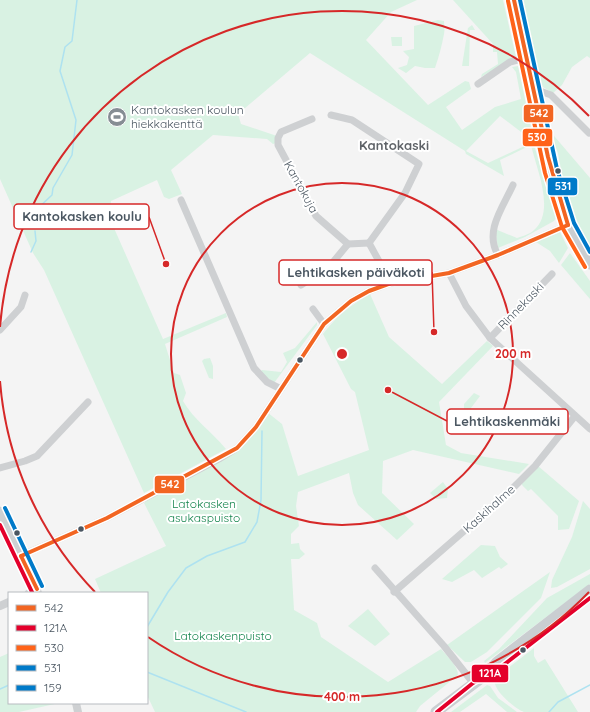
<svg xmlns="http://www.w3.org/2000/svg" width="590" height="712" font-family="Quicksand,sans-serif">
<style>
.green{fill:#d9f2e3}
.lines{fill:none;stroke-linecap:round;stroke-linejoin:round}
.stream{stroke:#aee2f0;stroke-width:1.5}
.minor{stroke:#ced0d2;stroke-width:7}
.tertiary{stroke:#ced0d2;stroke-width:8}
.primary{stroke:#caced1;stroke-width:11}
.bus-1-casing{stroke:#fff;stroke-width:7}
.bus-2-casing{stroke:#fff;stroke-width:7}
.bus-3-casing{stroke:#fff;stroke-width:7}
.bus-4-casing{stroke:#fff;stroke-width:7}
.bus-5-casing{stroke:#fff;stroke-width:7}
.bus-1{stroke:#f26522;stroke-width:4}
.bus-2{stroke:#e4002b;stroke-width:4}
.bus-3{stroke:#ff6319;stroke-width:4}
.bus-4{stroke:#007ac9;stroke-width:4}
.bus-5{stroke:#007ac9;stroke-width:4}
.ring{fill:none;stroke:#d62828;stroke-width:2}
.bus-dot{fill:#4a5661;stroke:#fff;stroke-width:1.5}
.labels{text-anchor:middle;stroke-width:4;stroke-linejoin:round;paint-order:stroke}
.poi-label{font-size:12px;fill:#4a5661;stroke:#fff;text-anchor:start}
.street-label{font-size:12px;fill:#4a5661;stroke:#fff}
.park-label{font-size:12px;fill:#17864f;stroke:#fff}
.neighbourhood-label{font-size:13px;font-weight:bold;fill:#5f6368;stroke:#fff}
.centre{fill:#d62828;stroke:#fff;stroke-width:2}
.ring-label{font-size:12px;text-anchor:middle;font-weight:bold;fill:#d62828;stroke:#fff;stroke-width:4;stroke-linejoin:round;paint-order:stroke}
.leader{fill:none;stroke:#d62828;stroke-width:1.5}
.callout-dot{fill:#d62828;stroke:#fff;stroke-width:1.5}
.callout{fill:#fff;stroke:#d62828;stroke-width:1.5}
.callout-label{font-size:13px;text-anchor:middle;font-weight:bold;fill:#4a5661}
.line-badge{stroke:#fff;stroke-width:1.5}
.badge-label{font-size:11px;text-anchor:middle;font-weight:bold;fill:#fff}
</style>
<rect width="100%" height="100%" fill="#f4f4f4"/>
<g class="green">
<path d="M0,0H417L391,12L366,40L428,105L465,81L469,82L471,89L446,107L462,130L495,107L521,99L516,72L512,67L518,66L533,137L529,138L500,116L466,151L488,163L533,142L556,218L554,221L525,237L498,248L495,229L517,238C523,236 530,234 534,230C556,211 536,168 531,145L500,160L504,176L466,154L465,151L310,53L238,114L241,124L277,136L276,143L273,144L267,139L213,135L171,170L182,194L169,199L164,197L157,180L111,201L110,219L163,339L226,313L227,317L165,344L174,373L180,375L186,393L183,401C194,420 212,432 226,449L144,493L44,270L33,253L0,179Z"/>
<polygon points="453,0 503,0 516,57 481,77 482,74 498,64 497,52 493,52 493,44"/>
<polygon points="505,0 511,0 521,51 519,55"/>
<polygon points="517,0 590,0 590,58 587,56 572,67 562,85 553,93 536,83"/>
<path d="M438,20L444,21C444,26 445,30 444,34C442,45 439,56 435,68H425L415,66L406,73L398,68L407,65L409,57L403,51L414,49V26Z"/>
<polygon points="472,25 475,30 470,30 469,66 462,66 468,28"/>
<polygon points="391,37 402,37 402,46 392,46"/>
<polygon points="549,130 590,178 590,246 579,229 567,202 558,153"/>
<polygon points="560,232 568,248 559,263 550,251 536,242"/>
<polygon points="570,253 590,281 590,299 561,265"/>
<path d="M370,294L389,337L442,384L487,341L493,346L439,402L446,445L461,453L529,464L519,474L413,450L383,461L382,493L414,524L397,540L358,505L353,493L349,473L298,492L296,506L299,526L291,534V544L299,543L300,549L305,554L299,559H291L294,610L317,623L321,637L388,682L441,649C447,656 458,666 458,675L420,706L416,712H155L147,695V593H101L95,579L166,546L144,503L153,496L225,459L267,412L282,424L298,476L369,450L355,392L351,389L323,334C337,316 348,307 370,294Z"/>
<polygon points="317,322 317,325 274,383 260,372 262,370 281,372 287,362 283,353 295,348"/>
<polygon points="210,358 213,366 213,379 209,378 202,361 204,359"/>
<polygon points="474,393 480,396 468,412 464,410 464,404"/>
<polygon points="538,466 579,501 569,529 558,530 558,516 531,489 528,491 522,485 521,480"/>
<polygon points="443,482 448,489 447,498 436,499 430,493"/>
<polygon points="583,501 590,509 590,569 557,587 551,588 552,580 572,537"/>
<polygon points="481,545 495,546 500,557 508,564 501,569 499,567 482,578 474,570 452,582 442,579"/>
<polygon points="550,572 541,598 487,652 471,662 465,662 447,645"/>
<polygon points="590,574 590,584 485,663 484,661 499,649 547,598"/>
<polygon points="590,594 590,601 529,648 527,646 536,636"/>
<polygon points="368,609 390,634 375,646 348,626"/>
<path d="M534,648V656L538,663L545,659L578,712C567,712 532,712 524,712C514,708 491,689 495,678Z"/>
<polygon points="9,653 9,703 59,703 19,712 0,712 0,657"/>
<polygon points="487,685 490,686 498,698 517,712 507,712 486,694 460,712 451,712"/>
</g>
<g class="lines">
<g class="stream">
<polyline points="34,220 35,211 52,195 53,188 72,155 76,120 60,71 65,47 72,41 77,0"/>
<polyline points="31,252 36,241 35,231"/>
<polyline points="147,627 168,592 186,568 207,556 245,542 257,522 261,500 262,431"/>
<polyline points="147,672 246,712"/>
<polyline points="0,689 9,685"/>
<polyline points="549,712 558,702 590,685"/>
</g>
<g class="minor">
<polyline points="478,84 510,62 525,58"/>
<polyline points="533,91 540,91 551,95 589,133"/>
<polyline points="331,115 352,120 419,164 405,193 369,243 391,283"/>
<polyline points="312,119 281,132 278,138 278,145 316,216 348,244 369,243"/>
<polyline points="181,200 254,368 267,382 281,389"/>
<path d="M498,255C484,231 503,207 513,185"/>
<polyline points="449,273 466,306 490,338 590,429"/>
<polyline points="301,285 329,267 348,244"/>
<polyline points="313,309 324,324"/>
<polyline points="0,330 21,307 25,295"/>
<polyline points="490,338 552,274"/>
<polyline points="0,468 25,461 37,456 88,402"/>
<polyline points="16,558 107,518 219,459 237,448 256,427 324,324 351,301 369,291 391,283 449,273 498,255 568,225"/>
<polyline points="375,568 444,646 474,684"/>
<polyline points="394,592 510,491 535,466 575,416"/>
</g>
<g class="tertiary">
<polyline points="0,511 38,593"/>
<polyline points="29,593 37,589"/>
<polyline points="0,606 9,602"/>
<polyline points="76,703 78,712"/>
</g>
<g class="primary">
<polyline points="514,0 551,171 568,225 590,264"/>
<polyline points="436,712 488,673 497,662 590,590"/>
</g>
<defs>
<g id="bus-1">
<polyline points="514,0 548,157 568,225"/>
<polyline points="21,556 107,518 237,448 256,427 324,324 351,301 369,291 391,283 449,273 498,255 568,225"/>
<polyline points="21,556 37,589"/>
</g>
<g id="bus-2">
<polyline points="0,525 32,592"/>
<polyline points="437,712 473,683 501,667 590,598"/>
</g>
<polyline id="bus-3" points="508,1 545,173 562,227 585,267"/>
<polyline id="bus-4" points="520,0 557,169 574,223 590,252"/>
<polyline id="bus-5" points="5,508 42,586"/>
</defs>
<use href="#bus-1" class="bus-1-casing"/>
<use href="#bus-2" class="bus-2-casing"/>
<use href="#bus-3" class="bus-3-casing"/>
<use href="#bus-4" class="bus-4-casing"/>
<use href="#bus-5" class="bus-5-casing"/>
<use href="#bus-1" class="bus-1"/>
<use href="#bus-2" class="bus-2"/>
<use href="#bus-3" class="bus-3"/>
<use href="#bus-4" class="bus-4"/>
<use href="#bus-5" class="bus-5"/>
</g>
<g class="ring">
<circle cx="342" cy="354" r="171"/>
<path d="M589 592A343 343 0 0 1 148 637M95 592A343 343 0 0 1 0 381M0 327A343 343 0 0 1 589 116"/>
</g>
<defs>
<symbol id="stadium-disc" viewBox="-11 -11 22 22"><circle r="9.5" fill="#868d94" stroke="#fff"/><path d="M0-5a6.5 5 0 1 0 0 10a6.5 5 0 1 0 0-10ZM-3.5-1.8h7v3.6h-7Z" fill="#fff"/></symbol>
</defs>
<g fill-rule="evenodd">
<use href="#stadium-disc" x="106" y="106" width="22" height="22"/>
</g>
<g class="bus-dot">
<circle cx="558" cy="171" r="3.5"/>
<circle cx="300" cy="360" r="3.5"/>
<circle cx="81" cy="529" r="3.5"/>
<circle cx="17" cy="533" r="3.5"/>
<circle cx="523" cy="650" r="3.5"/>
</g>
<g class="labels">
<g class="poi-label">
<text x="131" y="114">Kantokasken koulun<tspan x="131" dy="14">hiekkakenttä</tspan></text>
</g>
<g class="street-label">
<text transform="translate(301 187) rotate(61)" y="4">Kantokuja</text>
<text transform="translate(521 306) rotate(-46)" y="4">Rinnekaski</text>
<text transform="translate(489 509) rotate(-42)" y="4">Kaskihalme</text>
</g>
<g class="park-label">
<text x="204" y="508">Latokasken<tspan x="204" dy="14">asukaspuisto</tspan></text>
<text x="223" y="640">Latokaskenpuisto</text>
</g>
<g class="neighbourhood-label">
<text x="394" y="150">Kantokaski</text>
</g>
</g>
<circle cx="342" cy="354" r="6" class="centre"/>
<g class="ring-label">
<text x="513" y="358">200 m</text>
<text x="342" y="701">400 m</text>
</g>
<path class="leader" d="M166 264L149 217M434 332L432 272M388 390L447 421"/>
<g class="callout-dot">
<circle cx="166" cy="264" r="4"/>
<circle cx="434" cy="332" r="4"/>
<circle cx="388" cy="390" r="4"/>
</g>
<g class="callout">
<rect x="14" y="204" width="135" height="25" rx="4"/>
<rect x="279" y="260" width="153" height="25" rx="4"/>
<rect x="447" y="409" width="121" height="25" rx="4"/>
</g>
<g class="callout-label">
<text x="82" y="221">Kantokasken koulu</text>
<text x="356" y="277">Lehtikasken päiväkoti</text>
<text x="507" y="426">Lehtikaskenmäki</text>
</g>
<g class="line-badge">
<rect x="523" y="104" width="31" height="19" rx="4" fill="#f26522"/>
<rect x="522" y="128" width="31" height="19" rx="4" fill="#ff6319"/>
<rect x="547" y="177" width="31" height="19" rx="4" fill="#007ac9"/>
<rect x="154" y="475" width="31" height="19" rx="4" fill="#f26522"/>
<rect x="471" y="664" width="38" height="19" rx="4" fill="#e4002b"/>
</g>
<g class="badge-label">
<text x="539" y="117">542</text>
<text x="537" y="141">530</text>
<text x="563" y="190">531</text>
<text x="170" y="488">542</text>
<text x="490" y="677">121A</text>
</g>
<rect x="8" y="592" width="140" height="112" fill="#ffffff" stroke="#b7bbc0"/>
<rect x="16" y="605" width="20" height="6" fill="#f26522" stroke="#b7bbc0"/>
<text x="44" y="612" font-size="12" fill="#4a5661">542</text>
<rect x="16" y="625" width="20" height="6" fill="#e4002b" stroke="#b7bbc0"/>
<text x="44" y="632" font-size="12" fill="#4a5661">121A</text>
<rect x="16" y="645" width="20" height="6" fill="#ff6319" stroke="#b7bbc0"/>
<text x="44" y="652" font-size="12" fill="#4a5661">530</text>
<rect x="16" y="665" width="20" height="6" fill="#007ac9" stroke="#b7bbc0"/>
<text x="44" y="672" font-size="12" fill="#4a5661">531</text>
<rect x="16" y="685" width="20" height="6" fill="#007ac9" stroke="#b7bbc0"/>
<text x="44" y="692" font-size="12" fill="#4a5661">159</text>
</svg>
